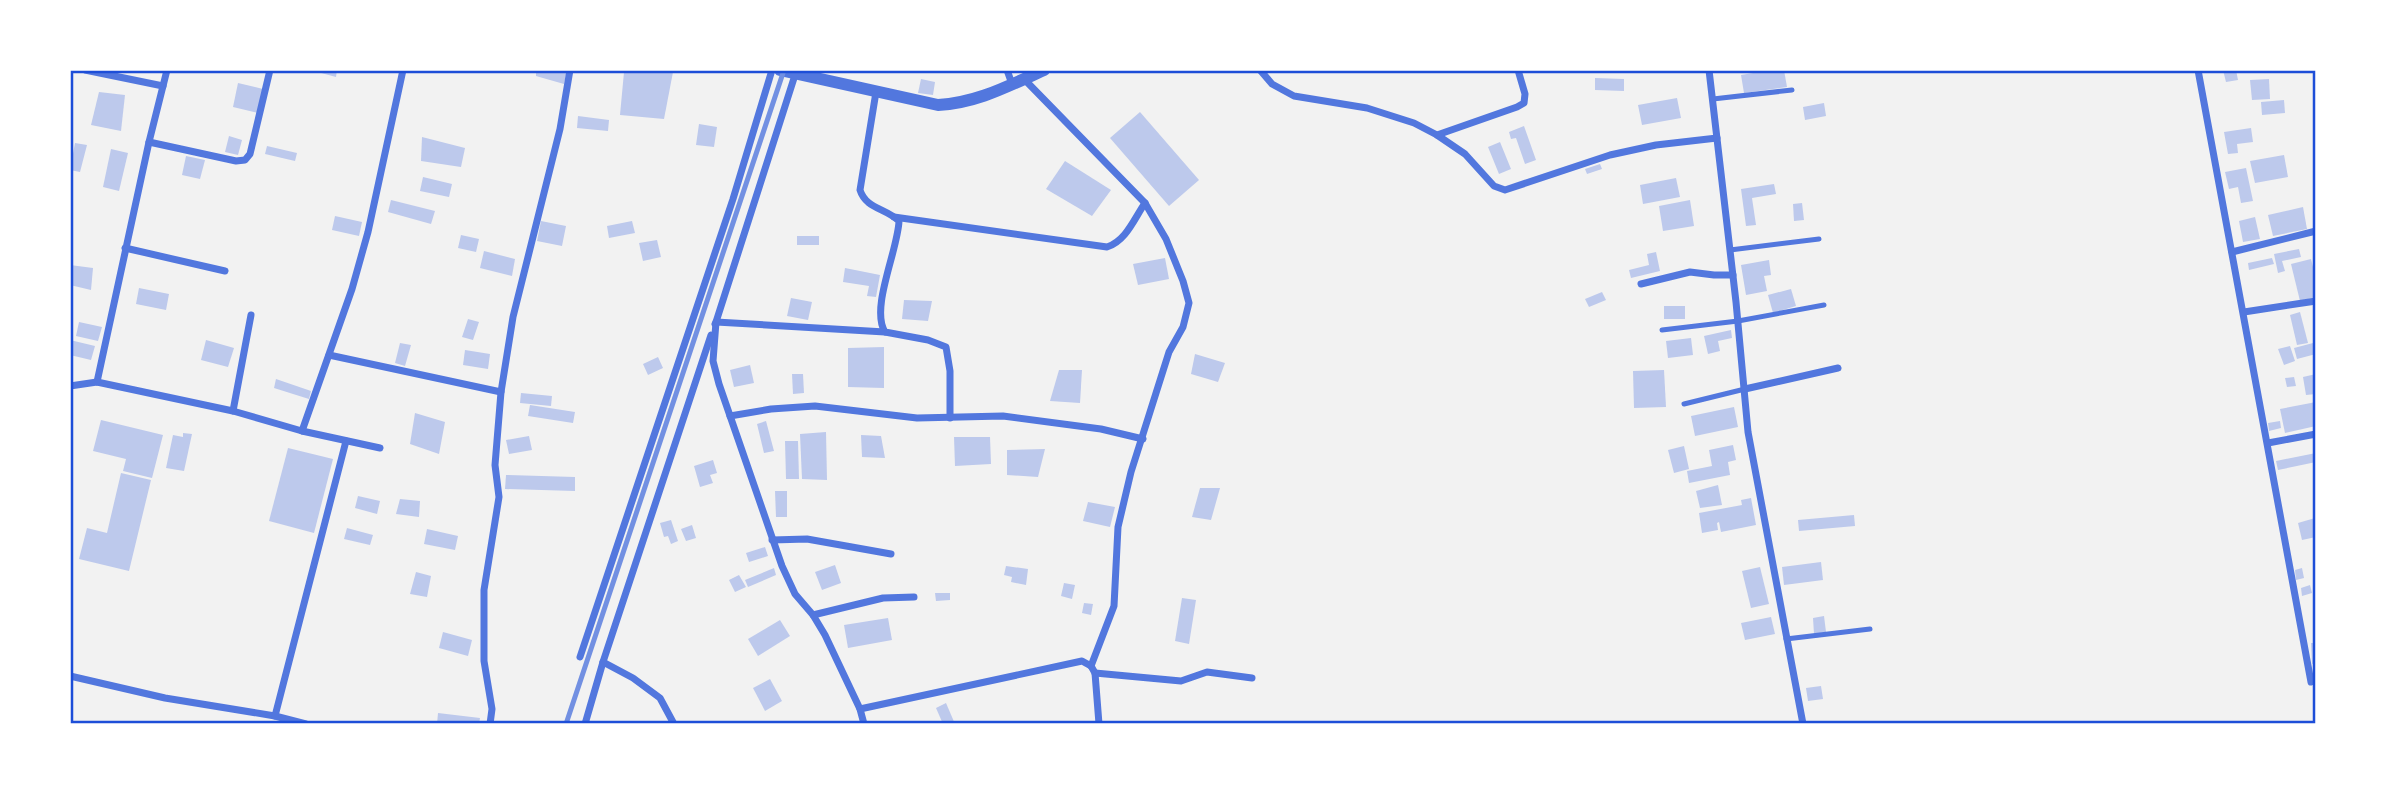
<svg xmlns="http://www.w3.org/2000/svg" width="2386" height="794" font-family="Bitter,serif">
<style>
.building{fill:#bdc9ec}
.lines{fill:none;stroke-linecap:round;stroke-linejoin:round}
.service{stroke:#5277de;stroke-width:5}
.minor{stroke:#5277de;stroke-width:7}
.tertiary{stroke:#5277de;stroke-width:12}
.rail{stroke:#7290e2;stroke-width:5}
.neatline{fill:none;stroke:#1d4ed8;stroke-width:2.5}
</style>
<rect width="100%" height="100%" fill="#f2f2f2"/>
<g class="building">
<polygon points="310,70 337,70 336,77"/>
<polygon points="536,70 567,70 564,84 536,76"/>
<polygon points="1771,70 1784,70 1787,87 1744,93 1741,75"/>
<polygon points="2223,70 2236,70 2238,80 2226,82"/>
<polygon points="624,72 673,72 664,119 620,115"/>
<polygon points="1595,78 1624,79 1624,91 1595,90"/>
<polygon points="921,79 935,82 933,95 918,93"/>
<polygon points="2269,79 2270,99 2252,100 2250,80"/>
<polygon points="238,83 263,89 258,113 233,107"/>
<polygon points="99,92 125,95 121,131 91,125"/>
<polygon points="1677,98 1681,118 1642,125 1638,105"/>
<polygon points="2284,100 2285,113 2262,115 2261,102"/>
<polygon points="1824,103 1826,116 1805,120 1803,107"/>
<polygon points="1140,112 1199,180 1169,206 1110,138"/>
<polygon points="578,116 609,120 608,131 577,128"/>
<polygon points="699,124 717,127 714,147 696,145"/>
<polygon points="1524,126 1536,160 1525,164 1516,138 1511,139 1509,132"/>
<polygon points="2251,128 2253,142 2237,144 2238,153 2228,154 2224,132"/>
<polygon points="229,136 242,140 238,155 225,152"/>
<polygon points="422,137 465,148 461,167 421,161"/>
<polygon points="1500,142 1511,169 1499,174 1488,147"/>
<polygon points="75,143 87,145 80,172 70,170 70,158 72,159"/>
<polygon points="267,146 297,153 295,161 265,154"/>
<polygon points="111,149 128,153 119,191 103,187"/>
<polygon points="2284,155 2288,177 2255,183 2250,161"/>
<polygon points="186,156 205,160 200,179 182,175"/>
<polygon points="1065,161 1111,190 1092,216 1046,189"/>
<polygon points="1600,164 1602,169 1587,174 1585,169"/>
<polygon points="2246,168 2253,201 2241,203 2238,187 2229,189 2225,172"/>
<polygon points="423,177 452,184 449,197 420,191"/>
<polygon points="1676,178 1680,197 1643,204 1640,185"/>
<polygon points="1774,184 1776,194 1752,198 1756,225 1746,226 1741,189"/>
<polygon points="391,200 435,211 431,224 388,212"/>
<polygon points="1690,200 1694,226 1663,231 1659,206"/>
<polygon points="1802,203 1804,220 1794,221 1793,204"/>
<polygon points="2303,207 2307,229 2273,236 2268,215"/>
<polygon points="335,216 362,222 359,236 332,230"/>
<polygon points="2255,217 2260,239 2243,242 2239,221"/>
<polygon points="541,221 566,226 562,246 537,241"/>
<polygon points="632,221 635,233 609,238 607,226"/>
<polygon points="461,235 479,239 476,252 458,248"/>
<rect x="797" y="236" width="22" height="9"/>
<polygon points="657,240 661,257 643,261 639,243"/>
<polygon points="2299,249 2301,257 2282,261 2285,271 2278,273 2274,254"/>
<polygon points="484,251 515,259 512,276 480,268"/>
<polygon points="1656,252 1660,271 1631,278 1629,270 1649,265 1647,254"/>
<polygon points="1165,258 1169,279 1138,285 1133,264"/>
<polygon points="2272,258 2274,264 2249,270 2248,263"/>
<polygon points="2311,259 2316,279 2316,297 2300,301 2291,264"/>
<polygon points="1769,260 1771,275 1764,276 1767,291 1746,295 1741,265"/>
<polygon points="70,265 93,268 91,290 70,285"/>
<polygon points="845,268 880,275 876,297 867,296 869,286 843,282"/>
<polygon points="139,288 169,294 166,310 136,304"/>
<polygon points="1791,289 1796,306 1773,313 1768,295"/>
<polygon points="1602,292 1606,300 1589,307 1585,299"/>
<polygon points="791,298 812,302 808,320 787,316"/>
<polygon points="904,300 932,301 928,321 902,319"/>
<rect x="1664" y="306" width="21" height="13"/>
<polygon points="2300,312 2308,343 2297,345 2290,315"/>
<polygon points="468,319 479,322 473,340 462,337"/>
<polygon points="79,322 102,327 98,341 76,336"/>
<polygon points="1731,330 1732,338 1718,341 1720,351 1708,354 1704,336"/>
<polygon points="1691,338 1693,355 1668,358 1666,341"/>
<polygon points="70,340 95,346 91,360 70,355"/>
<polygon points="206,340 234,348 228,367 201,360"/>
<polygon points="400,343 411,345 405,366 395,363"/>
<polygon points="2313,343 2316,354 2297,359 2294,348"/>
<polygon points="2290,346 2295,361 2284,365 2278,349"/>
<polygon points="884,347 884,388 848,387 848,348"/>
<polygon points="465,350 490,354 488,369 463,365"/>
<polygon points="1195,354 1225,363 1218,382 1191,374"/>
<polygon points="658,357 663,368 648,375 643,364"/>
<polygon points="750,365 754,383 734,387 730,370"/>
<polygon points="1059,370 1082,370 1080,403 1050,401"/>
<polygon points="1664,370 1666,407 1634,408 1633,371"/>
<polygon points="792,374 803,374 804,393 793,394"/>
<polygon points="2316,374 2316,394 2306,395 2303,377"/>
<polygon points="2294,377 2296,386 2287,387 2285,378"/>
<polygon points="276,379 311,391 309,399 274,388"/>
<polygon points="521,393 552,396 551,406 520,403"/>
<polygon points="2316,402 2316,426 2285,433 2280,409"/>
<polygon points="530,405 575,412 573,423 528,416"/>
<polygon points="1734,407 1738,427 1695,436 1691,416"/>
<polygon points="415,413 445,422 439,454 410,444"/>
<polygon points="101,420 163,435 152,478 123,471 126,459 93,451"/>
<polygon points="766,421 774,451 764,453 757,424"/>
<polygon points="2280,421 2281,428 2269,431 2268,423"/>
<polygon points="826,432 827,480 802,479 800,434"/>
<polygon points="183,433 192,434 184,471 166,468 173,435 183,437"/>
<polygon points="861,435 881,436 885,458 862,457"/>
<polygon points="529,436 532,450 509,454 506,440"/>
<polygon points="954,437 990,437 991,464 955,466"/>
<polygon points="785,441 798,441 799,479 786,479"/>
<polygon points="1733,445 1736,460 1728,462 1730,475 1689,483 1687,471 1712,466 1709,450"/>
<polygon points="1684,446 1689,469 1674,473 1668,450"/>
<polygon points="288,448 333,459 314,533 269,521"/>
<polygon points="1045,449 1038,477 1007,475 1007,450"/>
<polygon points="2316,453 2316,462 2278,470 2276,461"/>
<polygon points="713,460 717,473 710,475 713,483 700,487 694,466"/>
<polygon points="121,473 151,480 129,571 79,559 87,528 107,533"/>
<polygon points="506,475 575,477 575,491 505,489"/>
<polygon points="1718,485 1722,505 1700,508 1696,491"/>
<polygon points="1200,488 1220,488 1211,520 1192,517"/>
<polygon points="775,491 787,491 787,517 776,517"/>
<polygon points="358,496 380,501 377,514 355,508"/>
<polygon points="1751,498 1756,525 1721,532 1719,522 1717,523 1718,530 1702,533 1699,513 1742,505 1741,500"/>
<polygon points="400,499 420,501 419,517 396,514"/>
<polygon points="1088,502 1115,507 1110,527 1083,521"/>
<polygon points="1854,515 1855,526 1799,531 1798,520"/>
<polygon points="2315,518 2316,537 2302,540 2298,523"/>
<polygon points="671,520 678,541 671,544 668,536 664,537 660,523"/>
<polygon points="692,525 696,538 686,541 681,529"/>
<polygon points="347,528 373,535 370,545 344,539"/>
<polygon points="427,529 458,536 455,550 424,544"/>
<polygon points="765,547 768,556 749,562 746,553"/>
<polygon points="1821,562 1823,580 1784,585 1782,567"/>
<polygon points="835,565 841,583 822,590 815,572"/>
<polygon points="1006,566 1028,569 1026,585 1011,582 1012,577 1004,575"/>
<polygon points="1760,567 1769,604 1751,608 1742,571"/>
<polygon points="774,568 776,575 748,587 745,580"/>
<polygon points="2302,568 2304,578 2296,580 2295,570"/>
<polygon points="416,572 431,576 427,597 410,594"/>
<polygon points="739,575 746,587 735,592 729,580"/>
<polygon points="1064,583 1075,585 1072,599 1061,596"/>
<polygon points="2310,585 2312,593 2302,596 2301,588"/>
<polygon points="935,593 950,593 950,600 936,601"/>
<polygon points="1182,598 1196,600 1189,644 1175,641"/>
<polygon points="1084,603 1093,604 1091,615 1082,613"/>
<polygon points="1824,616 1826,632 1814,634 1813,618"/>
<polygon points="1771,617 1775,634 1745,640 1741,623"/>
<polygon points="888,618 892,640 848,648 844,625"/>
<polygon points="780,620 790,636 758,656 748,639"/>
<polygon points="443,632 472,640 468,656 439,648"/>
<polygon points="2311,643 2316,643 2316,663 2312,664"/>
<polygon points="770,679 782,701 765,711 753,688"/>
<polygon points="1821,686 1823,699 1808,701 1806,688"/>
<polygon points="946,703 955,724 943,724 936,708"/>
<polygon points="438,713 480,718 479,724 437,724"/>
</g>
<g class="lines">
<g class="service">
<polyline points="1713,99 1792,90"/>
<polyline points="1730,250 1819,239"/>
<polyline points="1662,330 1738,321 1824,305"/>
<polyline points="1684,404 1745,389"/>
<polyline points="1786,639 1870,629"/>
</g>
<g class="minor">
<polyline points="85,70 163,86"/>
<polyline points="1007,70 1012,84"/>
<polyline points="1260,70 1272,84 1294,96 1367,108 1414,123 1437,135 1465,154 1494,186 1505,190 1610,155 1656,145 1717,138"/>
<polyline points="1709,70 1736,302 1748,432 1803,724"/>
<polyline points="2198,70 2311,682"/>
<polyline points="795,75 716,322 713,361 719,384 782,566 795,594 813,615 825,635 860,709 864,724"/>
<polyline points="1024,79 1145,203 1166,239 1183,281 1189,303 1183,327 1169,352 1131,472 1118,527 1114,606 1091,666"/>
<path d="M876,92L860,190C866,209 886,208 899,221C898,250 870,308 885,332L928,340L946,347L950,371V418"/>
<polyline points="1437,135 1517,107 1524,103 1525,94 1518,70"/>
<polyline points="149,142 236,161 245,160 250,154 270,70"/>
<path d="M894,217L1107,247C1126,241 1134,219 1145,203"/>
<polyline points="125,248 225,271"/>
<polyline points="2232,252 2316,231"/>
<polyline points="1641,284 1690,272 1714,275 1733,275"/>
<polyline points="2244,312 2316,301"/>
<polyline points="715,324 716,322 885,332"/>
<polyline points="329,355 501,392"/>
<polyline points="97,382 149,142 167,70"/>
<polyline points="70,386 97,382 233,411 302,431 380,448"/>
<polyline points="1745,389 1838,368"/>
<polyline points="233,411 251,315"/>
<polyline points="730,416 771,409 815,406 917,418 1003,416 1101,429 1143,439"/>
<polyline points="302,431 352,289 368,232 403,70"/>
<polyline points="2268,443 2316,434"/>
<polyline points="772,540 807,539 891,554"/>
<polyline points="813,615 883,598 914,597"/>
<polyline points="580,657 733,199 772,70"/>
<polyline points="603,662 633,678 660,698 674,724"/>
<polyline points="1095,673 1181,681 1207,672 1252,678"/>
<polyline points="70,676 165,698 275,716 306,724"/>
<polyline points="860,709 1082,661 1091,666 1095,673 1099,724"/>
<polyline points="275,716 346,441"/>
<polyline points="490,724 492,709 484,661 484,590 499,497 495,465 501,392 513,317 560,129 570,70"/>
<polyline points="585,724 603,662 711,335"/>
</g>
<path class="tertiary" d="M780,70L938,105C977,103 1008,86 1044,70"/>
<polyline class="rail" points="566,724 784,70"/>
</g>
<rect width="2386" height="794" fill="none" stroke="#ffffff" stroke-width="144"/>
<rect x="72" y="72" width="2242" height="650" class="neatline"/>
</svg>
